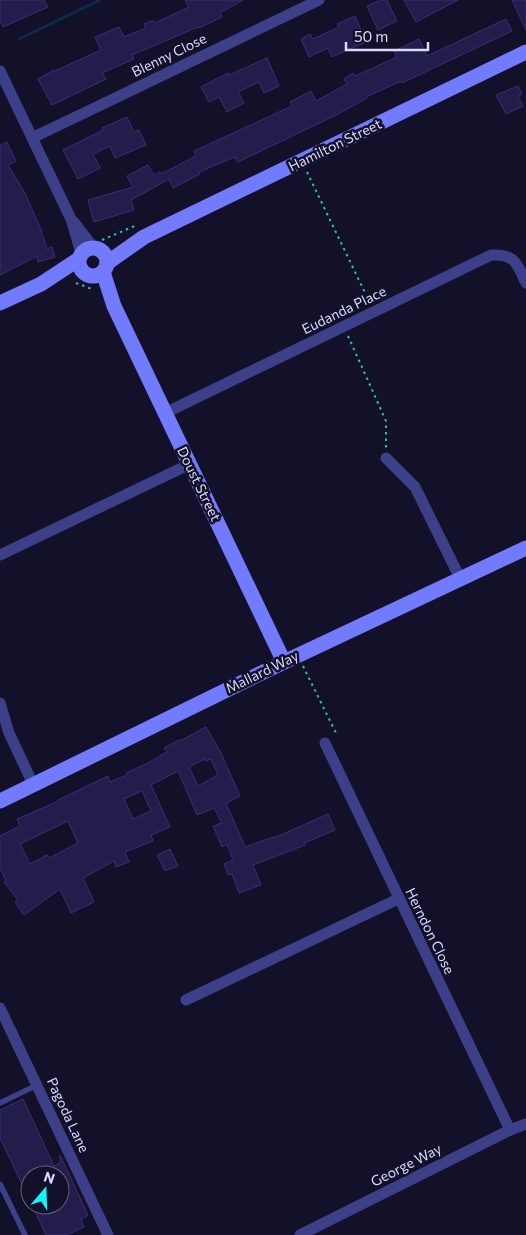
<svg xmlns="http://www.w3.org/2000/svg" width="526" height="1235" font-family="Commissioner,sans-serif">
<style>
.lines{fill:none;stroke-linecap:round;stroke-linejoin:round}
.stream{stroke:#0d2a4d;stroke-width:3}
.building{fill:#221d4b;stroke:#372f77;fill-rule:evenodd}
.path{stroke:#31bca7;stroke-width:2;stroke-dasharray:2.5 4;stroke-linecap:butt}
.lane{stroke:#3c4089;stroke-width:5.5}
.street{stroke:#3c4089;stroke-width:11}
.secondary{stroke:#727bfe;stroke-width:15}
.labels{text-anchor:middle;stroke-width:5;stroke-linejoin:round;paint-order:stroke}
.street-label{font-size:14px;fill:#dbdaff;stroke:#13112a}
</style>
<rect width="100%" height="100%" fill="#13112a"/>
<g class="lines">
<polyline class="stream" points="19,39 100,0"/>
</g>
<g class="building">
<polygon points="0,0 44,0 48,7 3,27 0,21"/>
<polygon points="185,0 243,0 220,13 222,17 199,28 198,27 132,55 134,59 102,73 106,79 52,105 38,79 54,70 55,71 101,50 95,37 119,27 124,37 146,28 144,24 153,20 155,23 189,7"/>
<polygon points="381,0 387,0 397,21 378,30 367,6"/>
<polygon points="404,0 458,0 416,22"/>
<polygon points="512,0 526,0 526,30"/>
<polygon points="355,16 366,42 332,57 328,48 309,57 301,39 310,34 313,39 339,27 337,24"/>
<polygon points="506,19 512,31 402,83 401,81 366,97 367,98 338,114 238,162 235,157 199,172 200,174 173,188 169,179 131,200 134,210 94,222 88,200 133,187 127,176 148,165 154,175 160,172 161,174 196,156 194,151 292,106 290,102 311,91 316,101 347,84 344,79 353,73 355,76 397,57 394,51 419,39 427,56"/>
<polygon points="267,58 279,86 264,93 259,82 238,92 244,103 227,112 219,97 209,102 201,87 228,73 229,75"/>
<polygon points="518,86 522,94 518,96 523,106 506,114 496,95"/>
<polygon points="127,117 134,132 139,130 146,145 115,158 110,146 93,154 100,168 78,179 63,150 103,130 102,128"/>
<polygon points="7,142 16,161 8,165 25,193 41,230 47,249 52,247 55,257 38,262 37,256 0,275 0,145"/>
<path d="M206,727L221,753L240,796L226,803L245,847L273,837L274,838L328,814L335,830L304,843L305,845L253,865L261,885L239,893L232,874L228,875L224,864L233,860L227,844L222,847L213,826L222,823L214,808L197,815L178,771L151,785L170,827L151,835L153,841L125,852L129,862L116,867L114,861L83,878L94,902L71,913L60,889L24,915L15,902L18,900L4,882L6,881L0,868V836L20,826L17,819L59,801L58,800L108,776L110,782L127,775L126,773L148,763L167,752L164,748L179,740L180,741ZM205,759L206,761L211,759L218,775L198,786L189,767ZM142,791L151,811L133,819L124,799ZM68,821L78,843L49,858L47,855L30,864L20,844Z"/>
<polygon points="170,849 178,866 165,871 157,855"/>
<polygon points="23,1099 54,1166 60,1163 60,1155 88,1215 81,1219 84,1227 67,1235 46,1235 32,1205 60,1205 60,1175 30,1175 30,1201 0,1138 0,1110"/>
</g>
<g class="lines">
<g class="path">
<polyline points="307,172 369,301"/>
<polyline points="102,240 137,225"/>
<polyline points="76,283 92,289"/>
<polyline points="348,336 386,421 386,448"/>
<polyline points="303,666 336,733 334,735"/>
</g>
<g class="lane">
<polyline points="0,1103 37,1085"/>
<polyline points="0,1184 25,1235"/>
</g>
<g class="street">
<polyline points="0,71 71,219 81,253"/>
<polyline points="32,138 319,0"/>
<polyline points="74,222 94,248"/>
<path d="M165,413L491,255C515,254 516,262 526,283"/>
<polyline points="386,458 415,487 460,578"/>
<polyline points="0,555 190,464"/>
<polyline points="0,703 9,733 33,784"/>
<polyline points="325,743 510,1130"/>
<polyline points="186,1000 398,899"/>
<polyline points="0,1008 108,1235"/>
<polyline points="300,1235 510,1130 526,1124"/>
</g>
<g class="secondary">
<circle cx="93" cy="262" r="14"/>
<polyline points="107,263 144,237 526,52"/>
<polyline points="103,272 114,306 284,662"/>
<polyline points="0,303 41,284 79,259"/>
<polyline points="0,801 284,662 526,548"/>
</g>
</g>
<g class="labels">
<g class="street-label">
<text transform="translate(169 55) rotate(-26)" y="5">Blenny Close</text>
<text transform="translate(335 145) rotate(-26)" y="5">Hamilton Street</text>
<text transform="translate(344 310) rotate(-26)" y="5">Eudanda Place</text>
<text transform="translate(199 484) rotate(64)" y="5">Doust Street</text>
<text transform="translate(262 672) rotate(-26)" y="5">Mallard Way</text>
<text transform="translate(430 931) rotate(64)" y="5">Herndon Close</text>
<text transform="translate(68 1115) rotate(65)" y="5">Pagoda Lane</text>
<text transform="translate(406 1165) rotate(-27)" y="5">George Way</text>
</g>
</g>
<g transform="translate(45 1190) rotate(19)"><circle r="24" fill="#13112a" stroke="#63617f"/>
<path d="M0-4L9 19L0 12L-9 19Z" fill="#08fafd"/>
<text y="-8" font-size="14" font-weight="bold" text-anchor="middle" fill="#dbdaff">N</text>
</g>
<path d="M346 42v8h82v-8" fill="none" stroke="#dbdaff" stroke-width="2.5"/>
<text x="354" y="42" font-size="15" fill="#dbdaff" stroke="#13112a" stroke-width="4" paint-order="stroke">50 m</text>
</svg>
